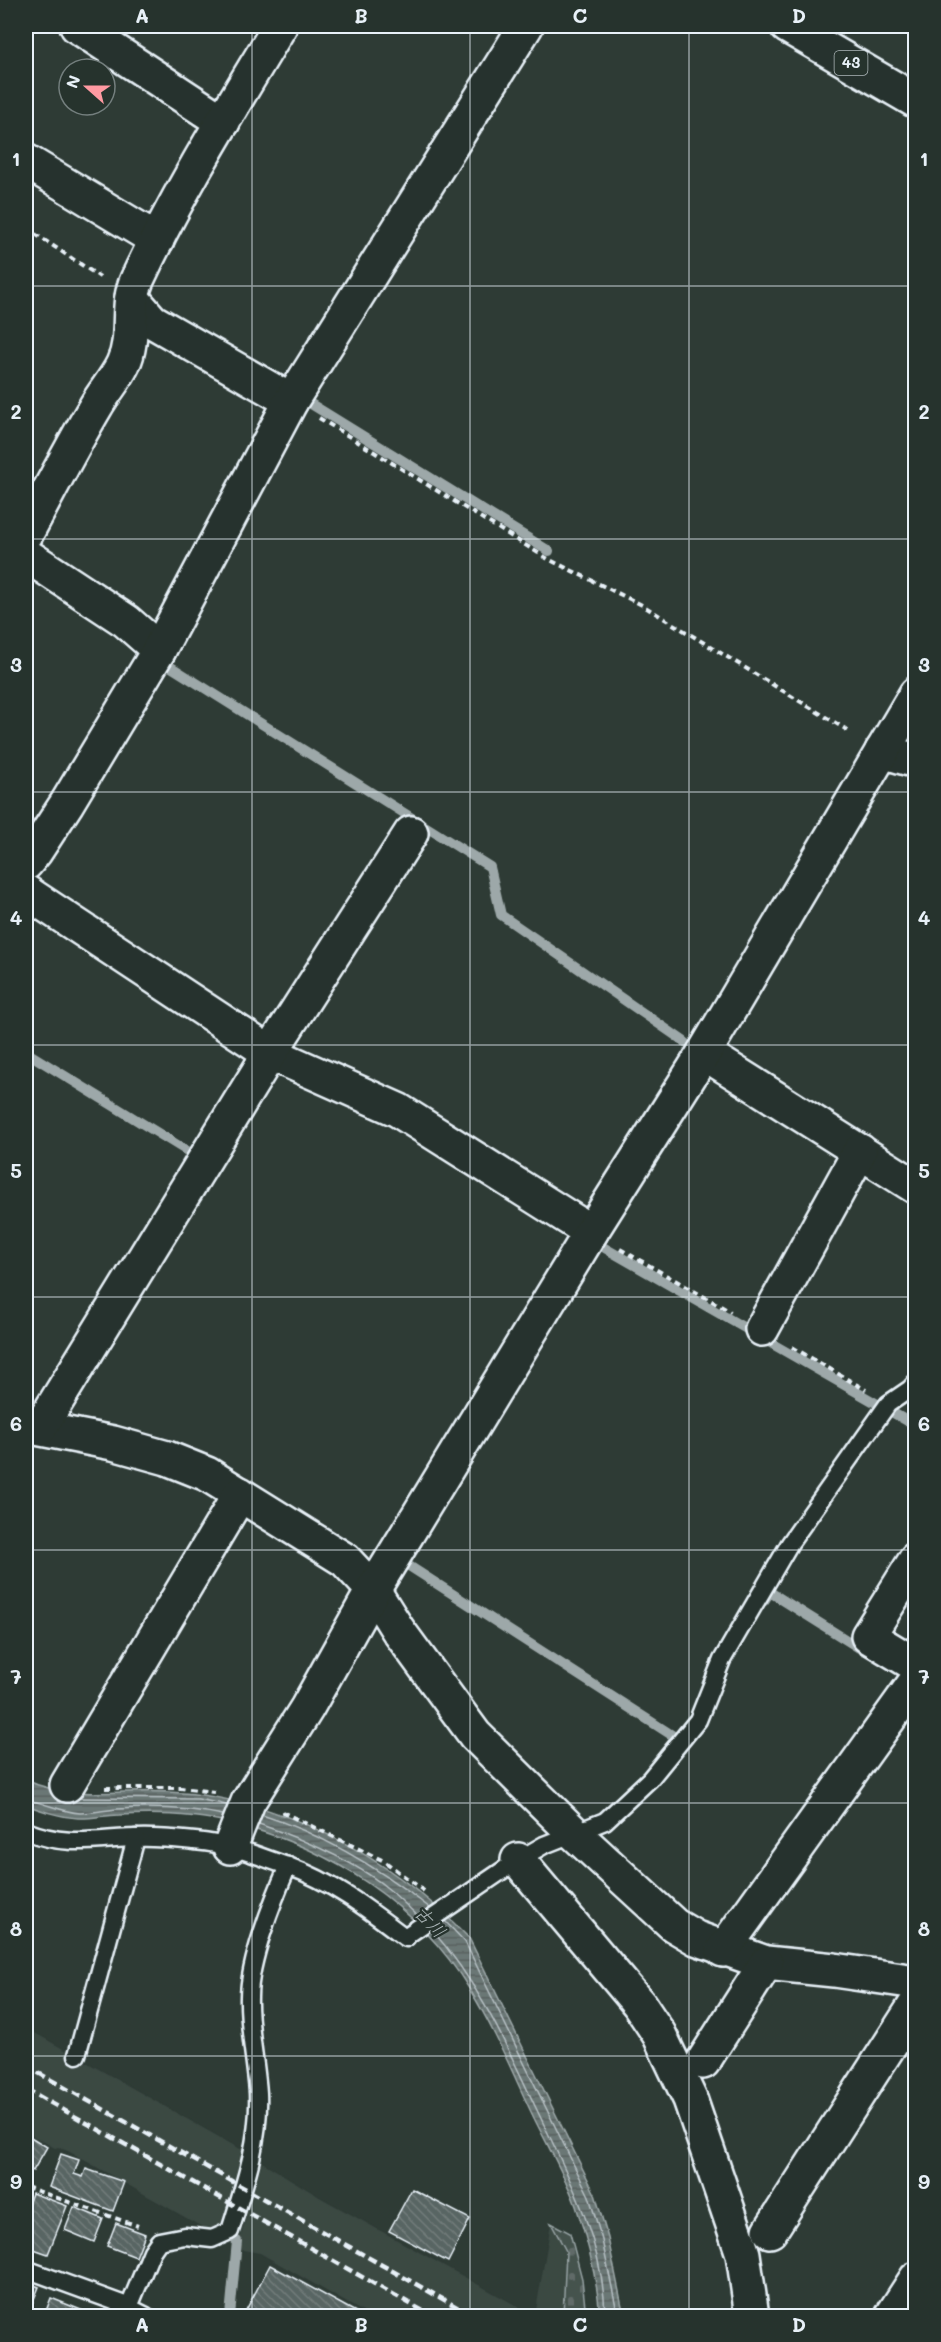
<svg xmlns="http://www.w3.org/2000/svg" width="941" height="2342" font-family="Mali,'Klee One',sans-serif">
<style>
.built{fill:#3b4843}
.cemetery{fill:url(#cemetery-stones);stroke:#96a2a3;stroke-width:1.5}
.water{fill:url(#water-rules);stroke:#9da8a9;stroke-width:1.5}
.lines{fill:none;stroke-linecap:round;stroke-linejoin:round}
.shore{stroke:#b6c0c4;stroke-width:1.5}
.stream{stroke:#9da8a9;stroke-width:10}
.building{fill:url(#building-back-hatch);stroke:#e8f1f8;stroke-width:1.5}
.lane-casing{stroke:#e8f1f8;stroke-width:21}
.street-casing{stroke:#e8f1f8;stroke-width:38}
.primary-casing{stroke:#e8f1f8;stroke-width:38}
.path{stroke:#e8f1f8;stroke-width:4;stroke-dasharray:6 4.5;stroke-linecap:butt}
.lane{stroke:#26332d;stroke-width:16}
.street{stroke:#26332d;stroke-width:33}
.primary{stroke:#26332d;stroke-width:33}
.rail{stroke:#e8f1f8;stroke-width:4.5;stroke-dasharray:9 4.5;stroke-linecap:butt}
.grid{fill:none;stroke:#e8f1f8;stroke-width:1.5;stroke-opacity:0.55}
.labels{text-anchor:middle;stroke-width:4.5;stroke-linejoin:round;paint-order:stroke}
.shield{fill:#26332d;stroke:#aeb8bb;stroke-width:1.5}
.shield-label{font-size:15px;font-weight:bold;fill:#e8f1f8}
.water-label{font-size:18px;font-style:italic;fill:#b0babd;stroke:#26332d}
.neatline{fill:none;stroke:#e8f1f8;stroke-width:2}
.grid-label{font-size:20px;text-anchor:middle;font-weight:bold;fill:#e8f1f8}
</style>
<defs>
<pattern id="cemetery-stones" width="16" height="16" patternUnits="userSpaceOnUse" patternTransform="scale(1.5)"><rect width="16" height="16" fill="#45524e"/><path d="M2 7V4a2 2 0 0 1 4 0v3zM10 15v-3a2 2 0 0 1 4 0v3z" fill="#606b68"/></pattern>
<pattern id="water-rules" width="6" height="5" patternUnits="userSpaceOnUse" patternTransform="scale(1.5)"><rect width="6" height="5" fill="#6b7775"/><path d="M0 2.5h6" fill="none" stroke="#586060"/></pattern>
<pattern id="building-back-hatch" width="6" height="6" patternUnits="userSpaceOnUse" patternTransform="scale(1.5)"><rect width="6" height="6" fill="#596563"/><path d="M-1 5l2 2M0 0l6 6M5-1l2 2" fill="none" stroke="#717c7a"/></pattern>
</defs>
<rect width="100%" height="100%" fill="#2e3b35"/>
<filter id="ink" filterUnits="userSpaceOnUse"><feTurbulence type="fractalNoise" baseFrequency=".0167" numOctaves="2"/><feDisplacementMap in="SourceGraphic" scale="12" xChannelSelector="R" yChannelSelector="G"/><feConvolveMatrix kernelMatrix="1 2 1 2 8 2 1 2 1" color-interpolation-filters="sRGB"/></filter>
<g filter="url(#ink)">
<g class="built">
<polygon points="26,2028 240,2149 245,2148 223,2227 211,2232 70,2152 58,2147 55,2148 26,2132"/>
<polygon points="262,2162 321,2198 535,2316 551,2223 566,2251 563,2316 370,2316 260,2253 237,2249"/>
</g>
<polygon class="cemetery" points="551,2223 570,2233 582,2279 586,2316 563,2316 566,2251"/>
<path class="water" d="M26,1780C69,1801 123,1789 169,1792C282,1797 392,1858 469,1938L595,2194L608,2238L624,2316H600C597,2279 588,2241 576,2206C565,2175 547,2145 533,2116C513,2074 495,2030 470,1990C418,1904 328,1846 231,1823C195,1814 156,1813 119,1815C105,1815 91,1819 78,1818C60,1817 43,1811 26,1805Z"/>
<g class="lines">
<g class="shore">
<polyline points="79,1798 198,1799 227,1805"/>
<path d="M26,1800C44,1802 61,1812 80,1813C92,1813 105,1810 117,1809C152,1807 189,1808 223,1815"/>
<path d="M262,1815C323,1834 380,1869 430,1908"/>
<path d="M259,1824C302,1839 356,1861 391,1891C400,1899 409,1908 418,1916"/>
<polyline points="445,1921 465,1942 589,2196 602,2240 618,2316"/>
<path d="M432,1930C478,1982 506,2044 535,2106C567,2173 604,2241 605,2316"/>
</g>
<g class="stream">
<polyline points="303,399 549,551"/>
<polyline points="26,482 40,492 38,494"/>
<polyline points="168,665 490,867 501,915 685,1042"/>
<polyline points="26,1052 192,1154"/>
<polyline points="596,1243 916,1426"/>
<polyline points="406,1564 678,1739 684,1731"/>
<polyline points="764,1601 770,1592 864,1651"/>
<polyline points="230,2316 237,2241"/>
</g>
</g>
<g class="building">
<polygon points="26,2134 47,2147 33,2171 26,2166"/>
<polygon points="61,2154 79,2160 74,2174 83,2177 86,2169 124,2182 113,2211 49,2187"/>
<polygon points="412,2189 470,2219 448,2262 389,2231"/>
<polygon points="32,2193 67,2206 48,2254 28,2247 31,2239 26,2237 26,2210"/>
<polygon points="74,2207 103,2219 94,2242 65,2230"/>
<polygon points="116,2223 145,2234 136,2257 107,2246"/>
<polygon points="270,2265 363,2316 254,2316 245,2312"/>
<polygon points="26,2282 39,2287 27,2316 26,2316"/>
<polygon points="51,2298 96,2316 44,2316"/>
</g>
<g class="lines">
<defs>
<g id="lane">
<path d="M26,1831C73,1850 105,1836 153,1838C178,1839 206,1841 231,1847C250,1852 269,1860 288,1866"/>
<polyline points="77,2055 136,1838"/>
<polyline points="26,2269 122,2304 146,2316"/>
<path d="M129,2307L152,2251L159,2241L185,2236L212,2239L230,2231C244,2186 260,2141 258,2093C256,2063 248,2026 249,1997C249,1961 273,1900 288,1866C333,1882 368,1909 406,1938L409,1934L518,1860L544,1845L605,1821L650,1779L698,1720L722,1660L790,1543L888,1404L910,1389L916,1382"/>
</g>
<g id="street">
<polyline points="77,26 223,122"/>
<polyline points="26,161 157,240"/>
<polyline points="132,298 152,321 291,401"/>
<path d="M26,534C49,491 71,448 96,406C104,392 116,379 123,364C136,337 125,306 137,280C178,192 231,108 280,26"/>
<polyline points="26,555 126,621 159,650"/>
<polyline points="882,751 916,761"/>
<polyline points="26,863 35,852 67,803 159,650 291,401 526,26"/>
<polyline points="26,892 270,1053 398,1110 591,1232"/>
<polyline points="704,1053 916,1187"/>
<polyline points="762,1329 860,1151"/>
<polyline points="26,1426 113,1443 167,1458 207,1474 345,1560 373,1590 398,1630 475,1735 574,1833 674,1925 696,1938 766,1963 834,1970 916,1982"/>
<polyline points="40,1428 270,1053 411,833"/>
<polyline points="916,1559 868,1636 916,1665"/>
<polyline points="67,1785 240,1494"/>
<polyline points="230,1847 248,1802 307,1708 373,1590 591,1232 704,1053 916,694"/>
<polyline points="518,1860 639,2004 659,2034 690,2099 743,2254 752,2316"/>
<polyline points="723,1950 916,1681"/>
<polyline points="703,2062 766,1963"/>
<polyline points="770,2231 916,2004"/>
<polyline points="892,2316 916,2279"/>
</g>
<polyline id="primary" points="787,26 916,101"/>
</defs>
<use href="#lane" class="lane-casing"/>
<use href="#street" class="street-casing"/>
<use href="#primary" class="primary-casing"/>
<g class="path">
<polyline points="26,228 100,277"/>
<polyline points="319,418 548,559 642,605 852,733"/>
<polyline points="620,1249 731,1312"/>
<polyline points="792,1347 866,1390"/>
<polyline points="105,1788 181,1788 214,1792"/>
<polyline points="282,1812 384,1861 424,1891"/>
<polyline points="26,2187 138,2226"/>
</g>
<use href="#lane" class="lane"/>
<use href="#street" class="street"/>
<use href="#primary" class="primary"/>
<g class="rail">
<polyline points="26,2066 473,2316"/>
<polyline points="26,2089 432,2316"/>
</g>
</g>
</g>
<path class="grid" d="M252,26V2316M470,26V2316M689,26V2316M26,286H916M26,539H916M26,792H916M26,1045H916M26,1297H916M26,1550H916M26,1803H916M26,2056H916"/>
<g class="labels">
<rect class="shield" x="834.5" y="51" width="33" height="24" rx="4.5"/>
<g class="shield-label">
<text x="851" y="68">43</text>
</g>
<g class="water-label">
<text transform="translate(430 1922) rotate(47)" y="6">古川</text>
</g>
</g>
<rect width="941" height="2342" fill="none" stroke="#26332d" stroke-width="66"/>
<g transform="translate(87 87) rotate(291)"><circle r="28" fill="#26332d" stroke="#747f7e" stroke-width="1.5"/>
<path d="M0-4.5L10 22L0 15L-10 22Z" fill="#ff9aa2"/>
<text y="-9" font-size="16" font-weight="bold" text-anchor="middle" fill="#e8f1f8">N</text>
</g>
<rect x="33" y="33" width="875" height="2276" class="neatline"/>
<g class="grid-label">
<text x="142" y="23">A</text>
<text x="361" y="23">B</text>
<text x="580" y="23">C</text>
<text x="799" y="23">D</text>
<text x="16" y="166">1</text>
<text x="924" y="166">1</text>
<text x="16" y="419">2</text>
<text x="924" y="419">2</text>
<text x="16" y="672">3</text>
<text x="924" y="672">3</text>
<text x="16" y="925">4</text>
<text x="924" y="925">4</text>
<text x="16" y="1178">5</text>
<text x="924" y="1178">5</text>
<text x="16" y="1431">6</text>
<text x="924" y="1431">6</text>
<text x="16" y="1684">7</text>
<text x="924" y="1684">7</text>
<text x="16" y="1936">8</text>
<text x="924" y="1936">8</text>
<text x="16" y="2189">9</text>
<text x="924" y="2189">9</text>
<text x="142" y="2332">A</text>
<text x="361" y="2332">B</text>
<text x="580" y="2332">C</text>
<text x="799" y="2332">D</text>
</g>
</svg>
